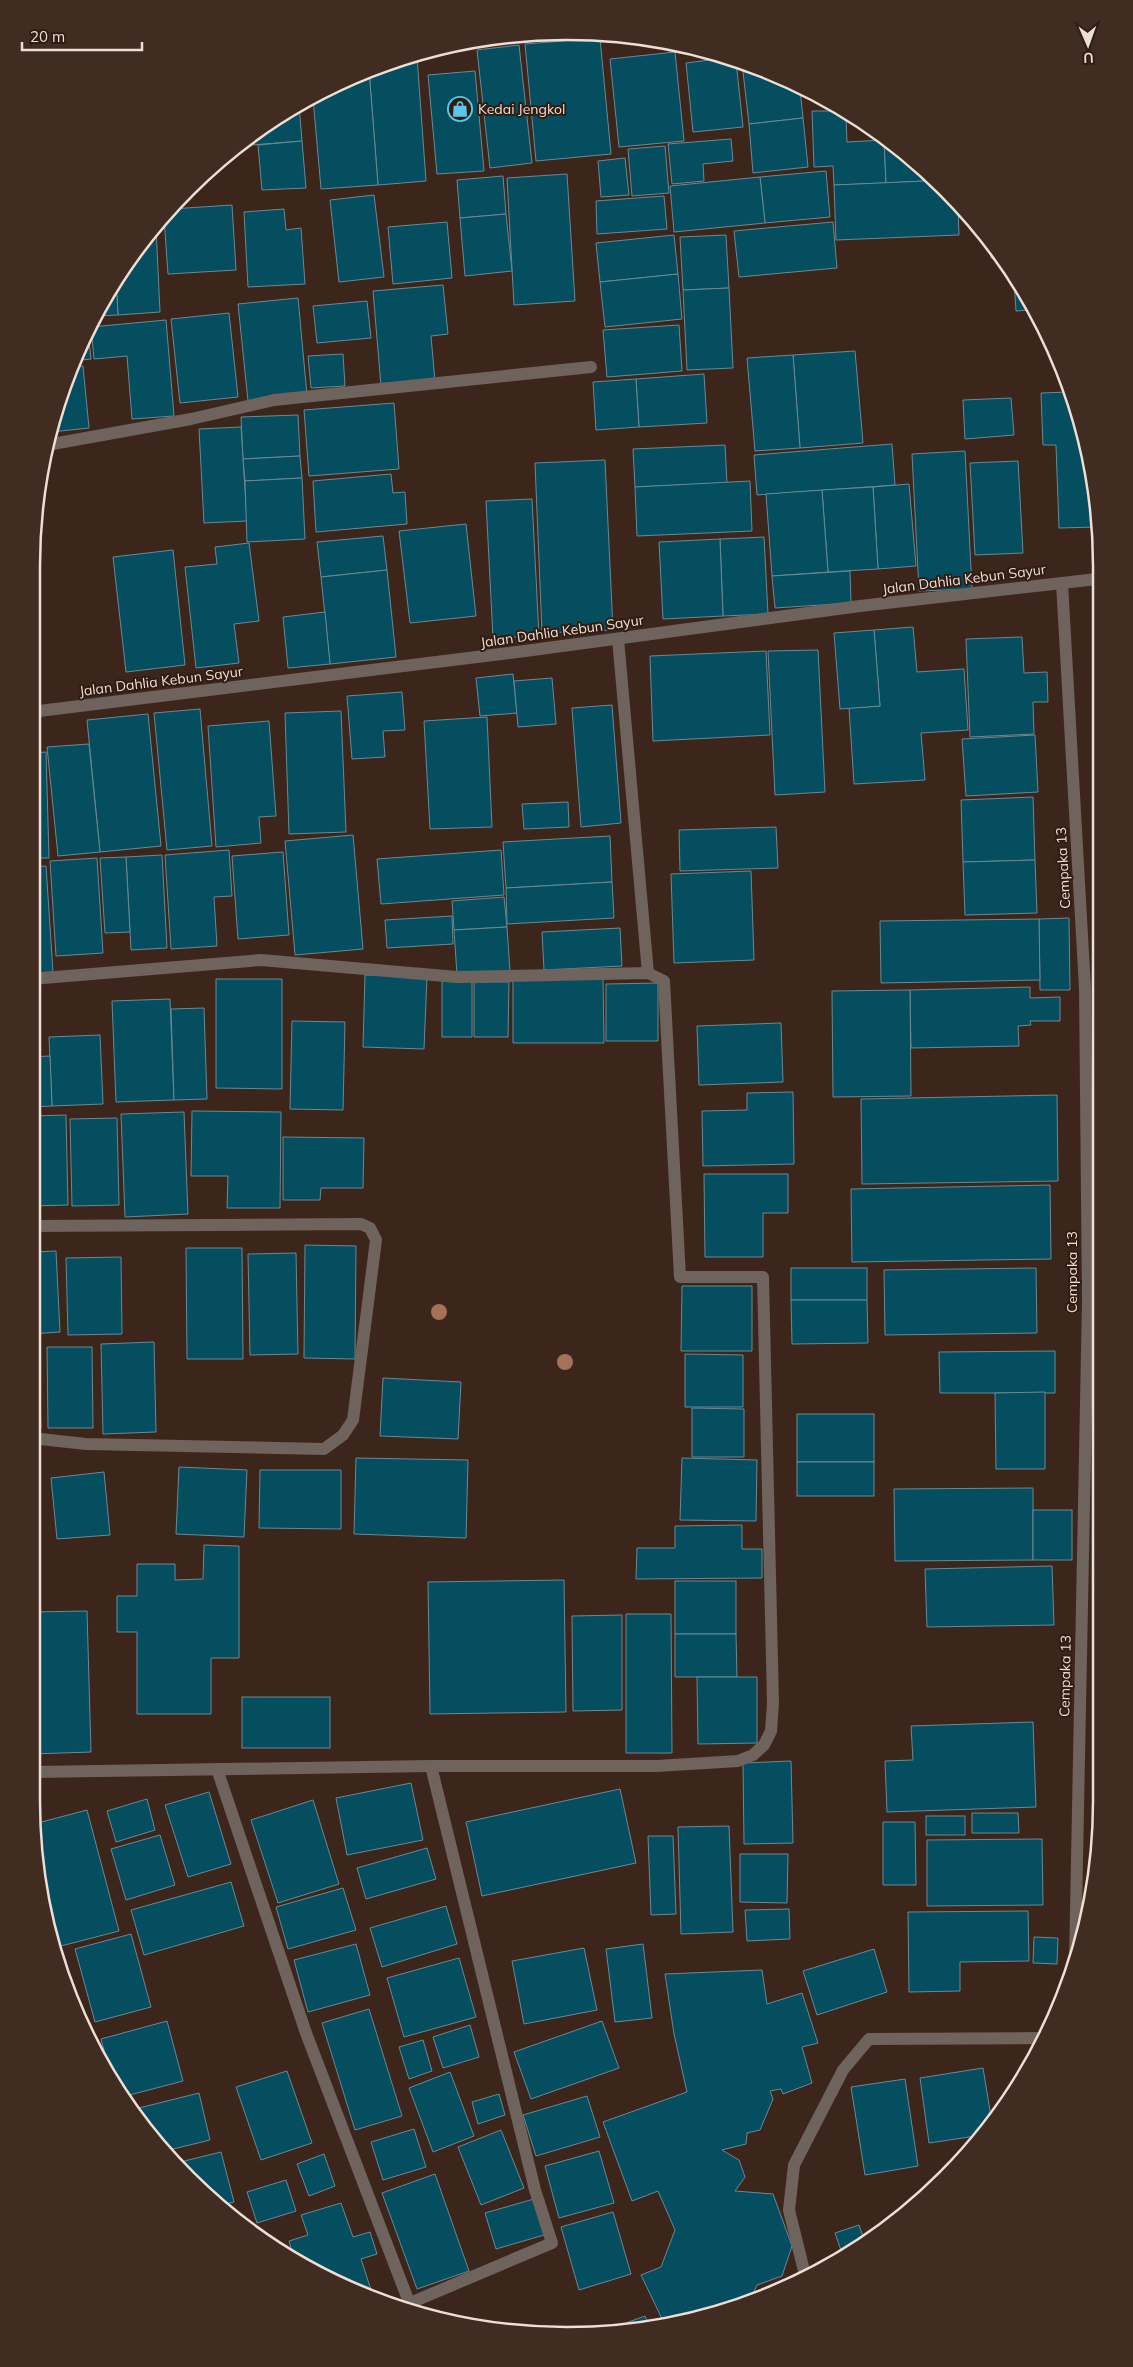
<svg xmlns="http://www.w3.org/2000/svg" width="1133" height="2367" font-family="Mulish,sans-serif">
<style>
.building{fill:#054e60;stroke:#6a8994}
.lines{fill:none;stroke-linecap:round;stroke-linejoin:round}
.minor{stroke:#6e635d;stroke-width:12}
.tree{fill:#a47258}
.labels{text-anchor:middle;stroke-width:4;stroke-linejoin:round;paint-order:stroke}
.poi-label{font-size:14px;fill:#edded6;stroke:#311c11;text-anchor:start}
.street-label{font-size:14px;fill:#edded6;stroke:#311c11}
.rim{fill:none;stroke:#edded6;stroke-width:2.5}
</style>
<rect width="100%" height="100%" fill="#3c261b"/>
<g class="building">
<polygon points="600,38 611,154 536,161 525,44"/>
<polygon points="519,45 532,163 490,168 477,50"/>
<polygon points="675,52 684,141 619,147 610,59"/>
<polygon points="410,57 417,57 426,181 378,185 369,70"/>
<polygon points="725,58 736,61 743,127 693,132 686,63"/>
<polygon points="742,63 772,72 800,89 803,118 749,124"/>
<polygon points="369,70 378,185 321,189 313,98"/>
<polygon points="475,71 484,171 437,174 428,75"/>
<polygon points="299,105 302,141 239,146 269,121"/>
<polygon points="812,111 838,111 846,115 847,142 884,140 886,183 834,185 833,166 814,167"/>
<polygon points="803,118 808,167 753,173 749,124"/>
<polygon points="731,139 733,161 703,164 704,181 672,184 668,144"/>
<polygon points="884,140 893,142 925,174 925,181 886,183"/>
<polygon points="302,141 306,188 262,190 258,145"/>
<polygon points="665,146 669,193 632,196 628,149"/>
<polygon points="625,158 629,195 601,197 598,161"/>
<polygon points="826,171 830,217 765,223 760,177"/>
<polygon points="567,174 575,301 514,305 507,178"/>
<polygon points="503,176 506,214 460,218 457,180"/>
<polygon points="760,177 765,223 674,232 670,186"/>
<polygon points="925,181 932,181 958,207 959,235 836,240 834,185"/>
<polygon points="374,195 384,277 339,282 330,200"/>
<polygon points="664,196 667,229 597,234 596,201"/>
<polygon points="232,205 236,270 168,274 164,217 171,209"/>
<polygon points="284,209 286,230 301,228 305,284 248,287 244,212"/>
<polygon points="506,214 512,271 465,276 460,218"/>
<polygon points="447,222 452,278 393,284 388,227"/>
<polygon points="833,222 837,268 739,277 734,231"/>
<polygon points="156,227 160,312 118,315 116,279 122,269"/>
<polygon points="674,235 678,274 600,282 596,243"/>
<polygon points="726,235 729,288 683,290 680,237"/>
<polygon points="990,240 991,241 1001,258 991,258"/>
<polygon points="678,274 682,319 605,327 600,282"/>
<polygon points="116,279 118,315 96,316"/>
<polygon points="1014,281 1031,310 1016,311"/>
<polygon points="443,285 448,334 431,336 435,381 381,386 373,291"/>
<polygon points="729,288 733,368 687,370 683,290"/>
<polygon points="298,298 307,395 248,401 238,304"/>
<polygon points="367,301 371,338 317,343 313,306"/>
<polygon points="229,313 238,397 180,403 171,319"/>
<polygon points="166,320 174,416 132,419 127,356 94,359 91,327"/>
<polygon points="679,325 682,371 607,377 603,330"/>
<polygon points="88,331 91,359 72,361"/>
<polygon points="855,351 863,443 800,448 793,355"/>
<polygon points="343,354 345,386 311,388 308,356"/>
<polygon points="793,355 800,448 755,451 747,358"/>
<polygon points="83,366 89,428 51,432 70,367"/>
<polygon points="704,374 707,423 639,427 636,379"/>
<polygon points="636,379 639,427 596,430 593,382"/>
<polygon points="1069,392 1097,496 1097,527 1059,528 1056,445 1043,445 1041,393"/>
<polygon points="1011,398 1014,435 965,439 963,400"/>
<polygon points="394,403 399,469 309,476 304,410"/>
<polygon points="298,415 300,456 243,459 241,417"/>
<polygon points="241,427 247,521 204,523 199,429"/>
<polygon points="892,444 895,485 757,495 754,455"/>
<polygon points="725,445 727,483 635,487 633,449"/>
<polygon points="965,451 972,589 919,591 912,454"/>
<polygon points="300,456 302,478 245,481 243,459"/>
<polygon points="605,460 613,630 542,633 535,463"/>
<polygon points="1018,461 1023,553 975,555 970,463"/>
<polygon points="391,474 393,493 405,492 407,524 316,532 313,481"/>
<polygon points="302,478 305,539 247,542 245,481"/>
<polygon points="750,481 752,531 637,536 635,487"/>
<polygon points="909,484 916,566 878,569 873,487"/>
<polygon points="873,487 878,569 828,572 822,490"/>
<polygon points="822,490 828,572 772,576 766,494"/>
<polygon points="532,499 539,636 493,638 486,501"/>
<polygon points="466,524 476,616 410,623 399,531"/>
<polygon points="383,536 387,570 321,577 317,542"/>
<polygon points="764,537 768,614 723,616 720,539"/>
<polygon points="720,539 723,616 663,619 659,542"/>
<polygon points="249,543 259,621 234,624 239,663 196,668 185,567 217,564 215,547"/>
<polygon points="173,550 185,665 126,672 113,557"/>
<polygon points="387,570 396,657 330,664 321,577"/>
<polygon points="850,571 851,603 775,608 772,576"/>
<polygon points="325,612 330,664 288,668 283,617"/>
<polygon points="32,615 37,676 31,677 31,615"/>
<polygon points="913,627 917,672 964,669 968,730 921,733 925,780 854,784 849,708 880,706 874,630"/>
<polygon points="874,630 880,706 840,709 834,633"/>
<polygon points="1022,637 1024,673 1047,672 1048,702 1033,702 1034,734 970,737 966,639"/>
<rect x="1093" y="639" width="5" height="25"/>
<polygon points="818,650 825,792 775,795 768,651"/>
<polygon points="766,651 770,735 653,741 650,656"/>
<polygon points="513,674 517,713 480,716 476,678"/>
<polygon points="552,678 556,724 518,727 514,681"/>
<polygon points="402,692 405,730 383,731 385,757 352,759 347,696"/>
<polygon points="612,705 621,823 581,827 572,708"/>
<polygon points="200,709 212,846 167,850 154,713"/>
<polygon points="341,711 346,832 289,834 285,713"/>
<polygon points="148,714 161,846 100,852 87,720"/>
<polygon points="487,717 492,827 430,829 424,721"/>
<polygon points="269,721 276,816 259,817 261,843 216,847 208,726"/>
<polygon points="1035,735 1038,792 966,796 962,739"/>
<polygon points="89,744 100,852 58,856 47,747"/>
<polygon points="46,752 49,858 31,858 31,753"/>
<polygon points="1033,797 1035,860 963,862 961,800"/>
<polygon points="568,802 569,827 524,829 522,804"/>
<polygon points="776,827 778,868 680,871 679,830"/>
<polygon points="353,835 363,949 295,955 285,841"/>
<polygon points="610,836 612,882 506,888 503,842"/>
<polygon points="229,850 232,896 214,897 217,946 171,949 165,855"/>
<polygon points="501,850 504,895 381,904 377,859"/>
<polygon points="283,852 289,935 238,939 232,856"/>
<polygon points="162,855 167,948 131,950 126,857"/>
<polygon points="126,857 130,932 105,933 100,858"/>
<polygon points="97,858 103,953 56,956 50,861"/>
<polygon points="1035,860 1037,913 965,915 963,862"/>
<polygon points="46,866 53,972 31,973 31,867"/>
<polygon points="751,871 754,960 674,963 671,874"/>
<polygon points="612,882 614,918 507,924 506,888"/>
<polygon points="504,897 507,927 454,930 452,901"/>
<polygon points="452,916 453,944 387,948 385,920"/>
<polygon points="1069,918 1070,990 1040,990 1039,919"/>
<polygon points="1039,919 1040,980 881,983 880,921"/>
<polygon points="507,927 510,971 457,975 454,930"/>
<polygon points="620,928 622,966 544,970 542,932"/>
<polygon points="365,975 427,977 424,1049 363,1047"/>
<polygon points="216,979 282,979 282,1089 216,1088"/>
<polygon points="513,979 603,979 604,1043 513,1043"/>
<polygon points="442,981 472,982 472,1037 442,1037"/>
<polygon points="474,982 509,982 508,1037 474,1037"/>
<polygon points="658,983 658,1041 606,1041 606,984"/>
<polygon points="1030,987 1030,998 1060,997 1060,1021 1030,1021 1031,1025 1018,1026 1019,1046 911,1048 910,990"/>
<polygon points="910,990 911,1096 833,1097 832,991"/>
<polygon points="170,999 174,1100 116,1102 112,1001"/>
<polygon points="204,1008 207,1099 174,1100 171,1009"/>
<polygon points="292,1021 345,1022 343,1110 290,1109"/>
<polygon points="781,1023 783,1082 699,1085 697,1026"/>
<polygon points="100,1035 103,1104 52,1106 49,1037"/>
<polygon points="50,1056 52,1106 31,1107 31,1057"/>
<polygon points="793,1092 794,1164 703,1166 702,1111 747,1110 747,1093"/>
<polygon points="1057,1095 1058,1181 862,1184 861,1099"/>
<polygon points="192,1111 281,1112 280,1208 227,1208 228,1176 191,1176"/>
<polygon points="184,1112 188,1214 125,1217 121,1114"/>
<polygon points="66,1115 68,1205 31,1206 31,1116"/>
<polygon points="117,1118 119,1205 72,1206 70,1119"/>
<polygon points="283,1137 364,1138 363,1188 321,1188 320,1200 283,1200"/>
<polygon points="704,1174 788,1174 788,1213 763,1213 763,1257 705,1257"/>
<polygon points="1050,1185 1051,1259 852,1262 851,1189"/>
<polygon points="305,1245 356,1246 355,1359 304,1358"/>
<polygon points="186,1248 242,1248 243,1359 187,1359"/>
<polygon points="56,1251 60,1332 31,1334 31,1252"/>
<polygon points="296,1253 298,1354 250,1355 248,1254"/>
<polygon points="121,1257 122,1334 68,1335 66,1258"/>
<rect x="791" y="1268" width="76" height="32"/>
<polygon points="1036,1268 1037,1333 885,1335 884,1270"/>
<polygon points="682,1286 752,1286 752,1351 681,1351"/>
<polygon points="791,1300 867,1300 868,1343 792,1344"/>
<polygon points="154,1342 156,1432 103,1434 101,1344"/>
<polygon points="47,1347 92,1347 93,1428 48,1428"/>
<polygon points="1055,1351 1055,1393 940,1393 939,1352"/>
<polygon points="685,1354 743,1355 743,1407 685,1407"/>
<polygon points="31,1356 38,1356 41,1427 31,1427"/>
<polygon points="383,1378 461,1382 458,1439 380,1436"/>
<polygon points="1045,1392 1045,1469 996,1469 995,1393"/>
<polygon points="692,1408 744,1409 744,1457 692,1457"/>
<rect x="797" y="1414" width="77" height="48"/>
<polygon points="356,1458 468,1460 466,1538 354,1534"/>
<polygon points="682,1458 757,1460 756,1521 680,1520"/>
<rect x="797" y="1462" width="77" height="34"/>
<polygon points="179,1467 247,1470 244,1537 176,1534"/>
<polygon points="260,1470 341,1470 341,1529 259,1528"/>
<polygon points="104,1472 110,1535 57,1539 51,1478"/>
<polygon points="1033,1488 1033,1560 895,1561 894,1489"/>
<rect x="1033" y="1510" width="39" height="50"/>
<polygon points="742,1525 742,1549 762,1549 762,1578 636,1579 637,1548 675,1548 675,1526"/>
<polygon points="204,1545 239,1546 239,1658 211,1658 211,1714 137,1714 137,1632 117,1632 117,1596 137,1596 137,1564 175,1564 175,1580 203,1579"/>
<polygon points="1052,1566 1054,1625 927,1627 925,1569"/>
<polygon points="564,1580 566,1712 430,1714 428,1582"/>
<rect x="675" y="1581" width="61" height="53"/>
<polygon points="87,1611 91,1752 31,1754 31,1612"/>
<polygon points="626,1614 671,1614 672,1753 626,1753"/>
<polygon points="622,1615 622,1710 573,1711 572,1616"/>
<polygon points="675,1634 736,1634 737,1677 675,1677"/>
<polygon points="697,1677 757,1677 757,1743 698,1744"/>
<rect x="242" y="1697" width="88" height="51"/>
<polygon points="1033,1722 1036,1807 887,1812 885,1761 913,1760 911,1726"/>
<polygon points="791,1761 793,1843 744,1844 743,1763"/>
<rect x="1098" y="1778" width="4" height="23"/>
<polygon points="411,1783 423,1840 347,1855 336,1798"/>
<polygon points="620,1789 636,1863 482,1896 466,1822"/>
<polygon points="209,1792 231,1864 188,1877 165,1805"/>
<polygon points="147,1799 155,1830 116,1842 107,1811"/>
<polygon points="313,1800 339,1884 278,1903 251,1820"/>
<polygon points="87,1810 119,1931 57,1947 39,1879 34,1824"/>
<polygon points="972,1813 1018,1813 1019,1833 972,1833"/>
<rect x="926" y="1816" width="39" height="19"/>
<polygon points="883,1822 915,1822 916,1885 883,1885"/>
<polygon points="729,1826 733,1932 681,1934 678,1827"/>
<polygon points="160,1835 175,1885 126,1900 111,1849"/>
<polygon points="648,1836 673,1836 676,1914 651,1915"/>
<polygon points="1042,1839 1043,1905 927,1906 927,1840"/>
<polygon points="427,1848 436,1879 366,1899 357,1868"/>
<polygon points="740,1854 788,1854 787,1903 740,1902"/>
<polygon points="231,1882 244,1926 144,1955 131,1910"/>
<polygon points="343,1888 356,1930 288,1949 276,1907"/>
<polygon points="446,1906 457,1944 382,1967 370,1928"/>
<polygon points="789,1909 790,1939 747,1941 745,1910"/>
<polygon points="1028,1911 1029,1961 960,1962 960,1991 909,1992 908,1912"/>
<polygon points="131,1934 151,2007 95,2022 75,1949"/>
<polygon points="1034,1937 1058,1938 1057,1964 1033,1963"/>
<polygon points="356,1944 370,1995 308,2012 294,1960"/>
<polygon points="643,1944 652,2018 615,2022 606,1949"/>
<polygon points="584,1948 597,2010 524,2024 512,1961"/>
<polygon points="874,1949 887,1992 817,2015 803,1971"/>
<polygon points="459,1958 476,2017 404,2037 387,1978"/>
<polygon points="762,1970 767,2004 802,1993 818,2043 802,2047 812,2083 783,2094 781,2089 770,2091 773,2099 760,2130 747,2133 746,2144 722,2150 739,2160 745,2177 735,2191 773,2194 792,2246 782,2276 757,2285 750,2301 705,2317 665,2325 641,2275 661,2267 675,2230 658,2191 632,2201 603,2122 687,2092 674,2034 665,1974"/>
<polygon points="369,2009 402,2116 355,2130 322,2023"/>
<polygon points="167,2021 183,2081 122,2097 113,2083 101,2039"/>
<polygon points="602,2021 619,2068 531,2099 514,2052"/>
<polygon points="470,2025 479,2057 443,2068 433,2037"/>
<polygon points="423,2040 432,2071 409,2079 399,2047"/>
<polygon points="983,2068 992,2123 983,2135 929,2143 920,2078"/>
<polygon points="287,2071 312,2143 261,2160 236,2087"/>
<polygon points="450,2072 474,2136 433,2152 409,2088"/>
<polygon points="905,2079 918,2166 865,2175 851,2087"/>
<polygon points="199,2093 210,2140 165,2151 142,2127 131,2110"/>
<polygon points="499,2094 505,2115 478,2124 472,2102"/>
<polygon points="587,2096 600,2137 536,2156 523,2115"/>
<polygon points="414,2129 426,2167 383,2180 371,2142"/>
<polygon points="501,2130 524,2188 481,2205 458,2147"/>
<polygon points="599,2151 614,2203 559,2218 545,2166"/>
<polygon points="221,2152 234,2202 218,2206 176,2163"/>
<polygon points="324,2154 335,2186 309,2196 297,2164"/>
<polygon points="435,2174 469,2271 417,2289 382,2193"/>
<polygon points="286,2180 296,2211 257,2223 247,2192"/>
<polygon points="534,2199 544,2235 496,2249 485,2213"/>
<polygon points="341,2203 353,2237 370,2232 377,2254 361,2259 373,2296 369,2297 299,2264 285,2254 292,2252 289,2241 308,2235 301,2215"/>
<polygon points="613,2212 631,2274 579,2290 561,2227"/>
<polygon points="859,2225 865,2242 843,2256 835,2233"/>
<polygon points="645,2316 650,2328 614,2332 612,2328"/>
</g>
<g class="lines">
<g class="minor">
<polyline points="47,445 191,419 274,400 591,367"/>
<polyline points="1062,583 1085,988 1088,1301 1075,1961"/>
<polyline points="618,639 648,973"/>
<polyline points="31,712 525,651 860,606 1097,579"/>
<polyline points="31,1438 86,1444 324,1449 343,1435 353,1420 376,1240 370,1228 361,1224 31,1226"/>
<polyline points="217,1769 306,2033 412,2310"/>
<polyline points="31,1772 431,1766 657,1766 738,1761 753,1755 764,1745 771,1731 773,1703 763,1277 680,1277 664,981 648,973 457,977 261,960 31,979"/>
<polyline points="806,2279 789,2210 794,2165 843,2070 869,2039 1044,2038"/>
<polyline points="410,2303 552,2243 535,2190 431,1766"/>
</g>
</g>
<g class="tree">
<circle cx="439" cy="1312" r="8"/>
<circle cx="565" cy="1362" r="8"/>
</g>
<defs>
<symbol id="shop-ring" viewBox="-11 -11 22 22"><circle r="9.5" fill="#311c11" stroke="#5dc7e8" stroke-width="1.5"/><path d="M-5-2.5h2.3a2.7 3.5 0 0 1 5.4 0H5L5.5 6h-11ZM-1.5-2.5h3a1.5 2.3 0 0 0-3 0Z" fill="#5dc7e8"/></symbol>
</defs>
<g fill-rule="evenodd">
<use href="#shop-ring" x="446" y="95" width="28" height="28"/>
</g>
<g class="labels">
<g class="poi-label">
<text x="478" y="114">Kedai Jengkol</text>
</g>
<g class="street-label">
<text transform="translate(964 579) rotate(-7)" y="5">Jalan Dahlia Kebun Sayur</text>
<text transform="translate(562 631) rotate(-8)" y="5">Jalan Dahlia Kebun Sayur</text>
<text transform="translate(161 681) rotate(-7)" y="5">Jalan Dahlia Kebun Sayur</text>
<text transform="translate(1063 868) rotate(-93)" y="5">Cempaka 13</text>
<text transform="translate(1072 1272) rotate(-90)" y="5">Cempaka 13</text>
<text transform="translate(1065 1676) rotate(-89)" y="5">Cempaka 13</text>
</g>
</g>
<path d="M0 0H1133V2367H0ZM566 40H567A526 526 0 0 1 1093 566V1801A526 526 0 0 1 567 2327H566A526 526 0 0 1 40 1801V566A526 526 0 0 1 566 40Z" fill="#402c21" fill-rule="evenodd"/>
<path class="rim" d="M566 40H567A526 526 0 0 1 1093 566V1801A526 526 0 0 1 567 2327H566A526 526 0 0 1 40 1801V566A526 526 0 0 1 566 40Z"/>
<g transform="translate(1088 45) rotate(178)" stroke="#311c11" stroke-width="4" paint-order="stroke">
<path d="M0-4L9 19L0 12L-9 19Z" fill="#edded6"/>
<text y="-8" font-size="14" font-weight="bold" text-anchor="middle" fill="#edded6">U</text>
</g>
<path d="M22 42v8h120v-8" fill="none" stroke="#edded6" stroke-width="2.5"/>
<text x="30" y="42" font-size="15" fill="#edded6" stroke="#311c11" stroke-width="4" paint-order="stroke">20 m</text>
</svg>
